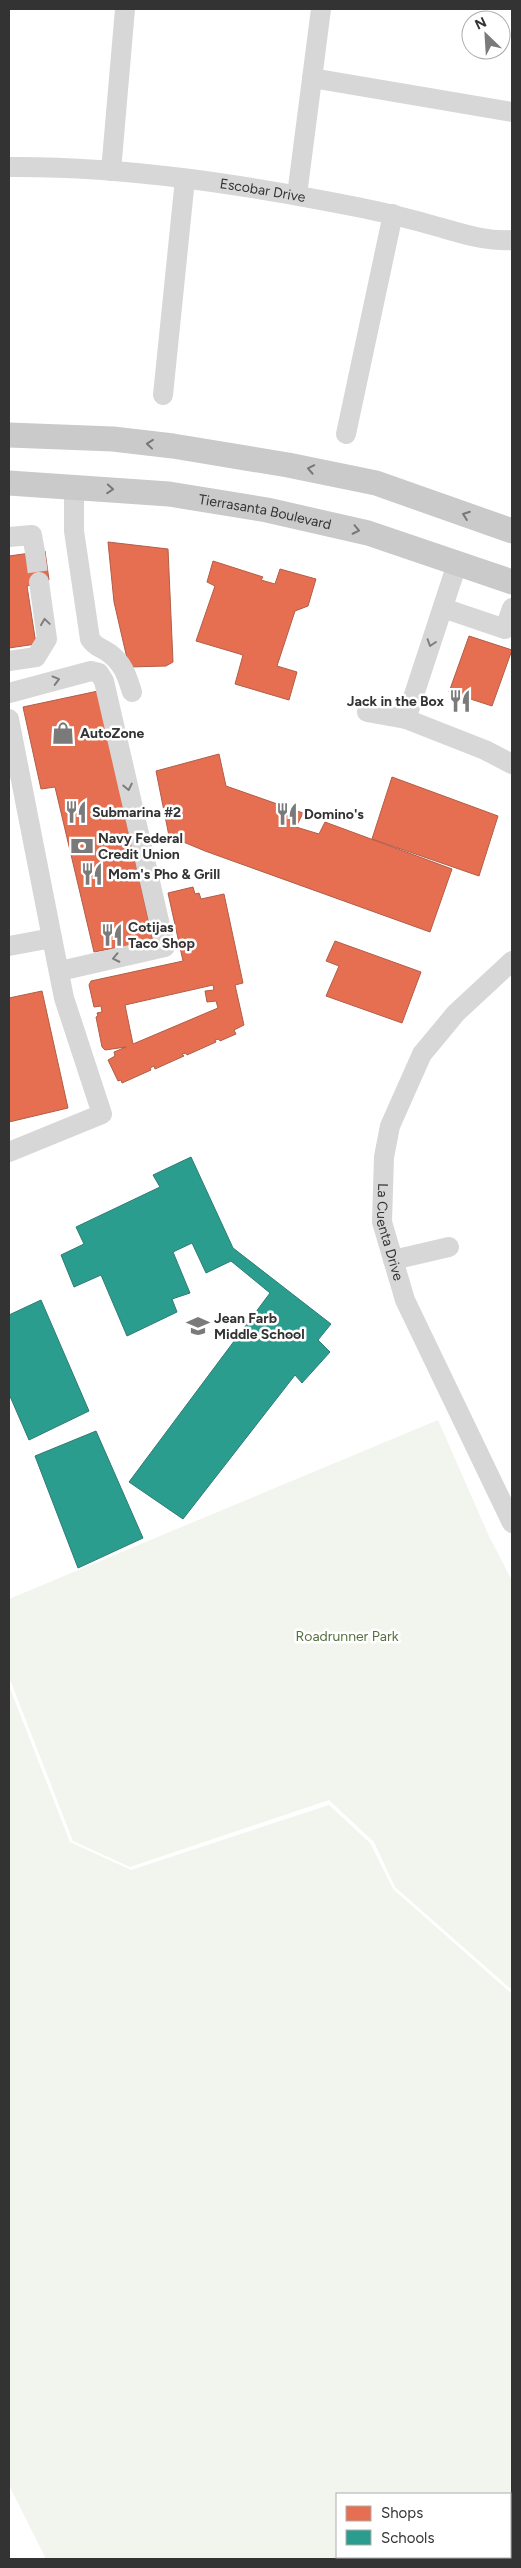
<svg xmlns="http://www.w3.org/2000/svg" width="521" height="2568" font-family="Figtree,sans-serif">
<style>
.green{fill:#f1f5ed;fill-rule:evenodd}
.shops{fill:#e76f51;stroke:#b15d48;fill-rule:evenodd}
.schools{fill:#2a9d8f;stroke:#2d7d73}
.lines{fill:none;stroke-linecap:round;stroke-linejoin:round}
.minor-tunnel{stroke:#d6d6d6;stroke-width:20;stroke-dasharray:20 10;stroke-linecap:butt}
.minor{stroke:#d7d7d7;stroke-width:20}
.major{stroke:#cacaca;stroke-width:25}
.oneway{stroke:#777}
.oneway2{stroke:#7d7d7d}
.labels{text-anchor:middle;stroke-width:5;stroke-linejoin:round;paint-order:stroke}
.street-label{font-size:14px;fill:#333;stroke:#fff}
.poi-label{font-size:14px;font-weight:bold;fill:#333;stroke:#fff;text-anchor:start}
.park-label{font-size:14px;fill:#56703f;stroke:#fff}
</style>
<rect width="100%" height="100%" fill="#fff"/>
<g class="green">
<polygon points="438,1420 488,1534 512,1581 512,1990 395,1887 374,1842 329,1800 130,1867 73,1841 9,1677 9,1599"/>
<path d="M9,1686L70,1842L131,1870L329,1805L370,1843L393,1889L512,1994V2559H46L9,2485ZM510,2494V2557H337V2494Z"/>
</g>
<g class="shops">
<polygon points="108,542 168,549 173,662 166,666 129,667 114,602"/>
<polygon points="45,551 49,580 27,586 36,644 9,648 9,556"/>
<polygon points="213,561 263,577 261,580 275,584 280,569 316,579 308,606 295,611 277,666 297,672 289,700 235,684 243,655 196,641 215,586 207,582"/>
<polygon points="469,636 512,650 492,706 449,692"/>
<polygon points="98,691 153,941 94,952 55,787 41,789 23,707"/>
<polygon points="219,754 226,786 303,813 296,827 319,834 325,822 452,869 430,932 205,851 169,836 156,771"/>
<polygon points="392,777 498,816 479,876 372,839"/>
<path d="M193,887L195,894L199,893L201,899L224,894L243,983L235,985L244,1025L234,1030L236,1034L220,1041L219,1039L215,1040L216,1042L187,1055L186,1053L182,1054L184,1056L155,1069L154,1066L150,1068L151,1070L122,1083L121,1080L118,1081L108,1060L115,1056L114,1052L126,1047L105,1050L102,1047L96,1017L98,1016L97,1013L102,1012L101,1006L94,1007L89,985L91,981L183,961L168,893ZM213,985L214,990L205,991L207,1002L216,1001L218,1008L133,1044L125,1005Z"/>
<polygon points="335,941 421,972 402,1023 326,996 339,966 326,961"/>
<polygon points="42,991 68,1108 9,1122 9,998"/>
</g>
<g class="schools">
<polygon points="191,1157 233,1248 331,1324 318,1340 330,1352 302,1383 295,1375 183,1519 129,1482 270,1293 231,1261 206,1273 192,1243 173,1252 190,1293 172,1299 177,1312 127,1336 101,1275 74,1287 61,1255 84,1244 76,1227 160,1187 153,1175"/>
<polygon points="41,1300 89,1411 29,1440 9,1394 9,1315"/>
<polygon points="96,1431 143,1538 78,1568 35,1456"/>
</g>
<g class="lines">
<polyline class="minor-tunnel" points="35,552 39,582"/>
<g class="minor">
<polyline points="312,78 512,112"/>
<path id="s1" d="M9,167C127,166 246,185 362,208C386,213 411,219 435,226C461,233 485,242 512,240"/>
<polyline points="111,171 125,9"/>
<polyline points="297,195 321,9"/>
<polyline points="163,395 185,179"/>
<polyline points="346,434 393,214"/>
<path d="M74,486V531L90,639C96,648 101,647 109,653C123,663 127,676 132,692"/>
<polyline points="9,537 32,535 35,552"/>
<polyline points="443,608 505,629 512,608"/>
<polyline points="9,661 36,657 47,639 39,582"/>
<polyline points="9,693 91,671 99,673 104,681 165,947 60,971"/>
<polyline points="367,712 406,719 485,750 512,764"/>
<polyline points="9,719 52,938"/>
<polyline points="406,719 457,564"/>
<polyline points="9,946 52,938 64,998 102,1114 9,1152"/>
<path id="s2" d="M512,961L456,1013L422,1054L390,1126L384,1157L382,1222L405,1300L512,1523"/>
<polyline points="393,1260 449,1247"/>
</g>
<g class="major">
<polyline points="9,435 113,439 173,446 288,465 376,483 512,531"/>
<path id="s3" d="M9,483L169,494L267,510L368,533L512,582"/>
</g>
</g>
<defs><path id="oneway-chevron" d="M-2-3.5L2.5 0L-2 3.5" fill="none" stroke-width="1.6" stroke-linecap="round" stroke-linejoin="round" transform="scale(1.25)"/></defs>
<g class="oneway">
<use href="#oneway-chevron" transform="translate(150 444) rotate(-174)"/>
<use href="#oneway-chevron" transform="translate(311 469) rotate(-169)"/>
<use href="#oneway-chevron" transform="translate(110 489) rotate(4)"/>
<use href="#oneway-chevron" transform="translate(466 515) rotate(-160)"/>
<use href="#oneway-chevron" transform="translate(356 530) rotate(12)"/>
</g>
<g class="oneway2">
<use href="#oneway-chevron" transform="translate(45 622) rotate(-98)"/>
<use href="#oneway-chevron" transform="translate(431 643) rotate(108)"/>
<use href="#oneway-chevron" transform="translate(56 680) rotate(-15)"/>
<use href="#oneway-chevron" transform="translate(128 787) rotate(78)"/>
<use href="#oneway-chevron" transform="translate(116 958) rotate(168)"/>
</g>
<defs>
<symbol id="restaurant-bare" viewBox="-9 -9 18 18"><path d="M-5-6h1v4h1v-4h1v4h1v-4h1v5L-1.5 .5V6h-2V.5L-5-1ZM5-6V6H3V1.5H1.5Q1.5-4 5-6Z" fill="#7a7a7a" stroke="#fff" stroke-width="2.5" paint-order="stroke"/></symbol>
<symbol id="shop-bare" viewBox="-9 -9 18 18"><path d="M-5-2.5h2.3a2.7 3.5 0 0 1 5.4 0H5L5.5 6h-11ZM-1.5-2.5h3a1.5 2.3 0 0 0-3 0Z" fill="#7a7a7a" stroke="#fff" stroke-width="2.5" paint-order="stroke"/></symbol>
<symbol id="bank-bare" viewBox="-9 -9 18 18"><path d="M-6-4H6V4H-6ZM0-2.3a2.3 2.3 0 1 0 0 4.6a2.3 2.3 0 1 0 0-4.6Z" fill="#7a7a7a" stroke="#fff" stroke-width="2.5" paint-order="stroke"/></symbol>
<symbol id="school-bare" viewBox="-9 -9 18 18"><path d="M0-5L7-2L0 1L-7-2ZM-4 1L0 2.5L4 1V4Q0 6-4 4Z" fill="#7a7a7a" stroke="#fff" stroke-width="2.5" paint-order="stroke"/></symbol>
</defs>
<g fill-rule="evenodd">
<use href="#restaurant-bare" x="444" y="685" width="32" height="32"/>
<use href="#shop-bare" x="47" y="717" width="32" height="32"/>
<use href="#restaurant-bare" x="60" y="796" width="32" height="32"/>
<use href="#restaurant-bare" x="271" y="798" width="32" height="32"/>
<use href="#bank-bare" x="66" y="830" width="32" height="32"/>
<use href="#restaurant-bare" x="76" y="858" width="32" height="32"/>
<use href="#restaurant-bare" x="96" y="919" width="32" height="32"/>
<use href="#school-bare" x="182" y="1310" width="32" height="32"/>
</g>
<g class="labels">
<g class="street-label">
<text dy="5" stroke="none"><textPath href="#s1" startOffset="255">Escobar Drive</textPath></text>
<text dy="5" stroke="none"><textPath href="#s3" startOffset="258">Tierrasanta Boulevard</textPath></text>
<text dy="5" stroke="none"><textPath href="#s2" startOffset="316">La Cuenta Drive</textPath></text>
</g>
<g class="poi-label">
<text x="444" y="706" text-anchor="end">Jack in the Box</text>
<text x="80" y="738">AutoZone</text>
<text x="92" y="817">Submarina #2</text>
<text x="304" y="819">Domino's</text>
<text x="98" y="843">Navy Federal<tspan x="98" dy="16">Credit Union</tspan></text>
<text x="108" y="879">Mom's Pho &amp; Grill</text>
<text x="128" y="932">Cotijas<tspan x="128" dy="16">Taco Shop</tspan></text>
<text x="214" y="1323">Jean Farb<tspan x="214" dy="16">Middle School</tspan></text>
</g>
<g class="park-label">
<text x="347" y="1641">Roadrunner Park</text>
</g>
</g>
<rect width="521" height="2568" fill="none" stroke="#333333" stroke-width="20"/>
<rect x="336" y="2493" width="175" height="65" fill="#ffffff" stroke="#adadad"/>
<rect x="346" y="2506" width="25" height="15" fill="#e76f51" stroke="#adadad"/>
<text x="381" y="2518" font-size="15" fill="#333333">Shops</text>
<rect x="346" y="2530" width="25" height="15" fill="#2a9d8f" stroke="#adadad"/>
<text x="381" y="2543" font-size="15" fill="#333333">Schools</text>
<g transform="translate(486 35) rotate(335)"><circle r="24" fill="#ffffff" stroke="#adadad"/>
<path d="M0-4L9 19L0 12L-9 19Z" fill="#7a7a7a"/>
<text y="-8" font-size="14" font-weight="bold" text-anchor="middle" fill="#333333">N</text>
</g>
</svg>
